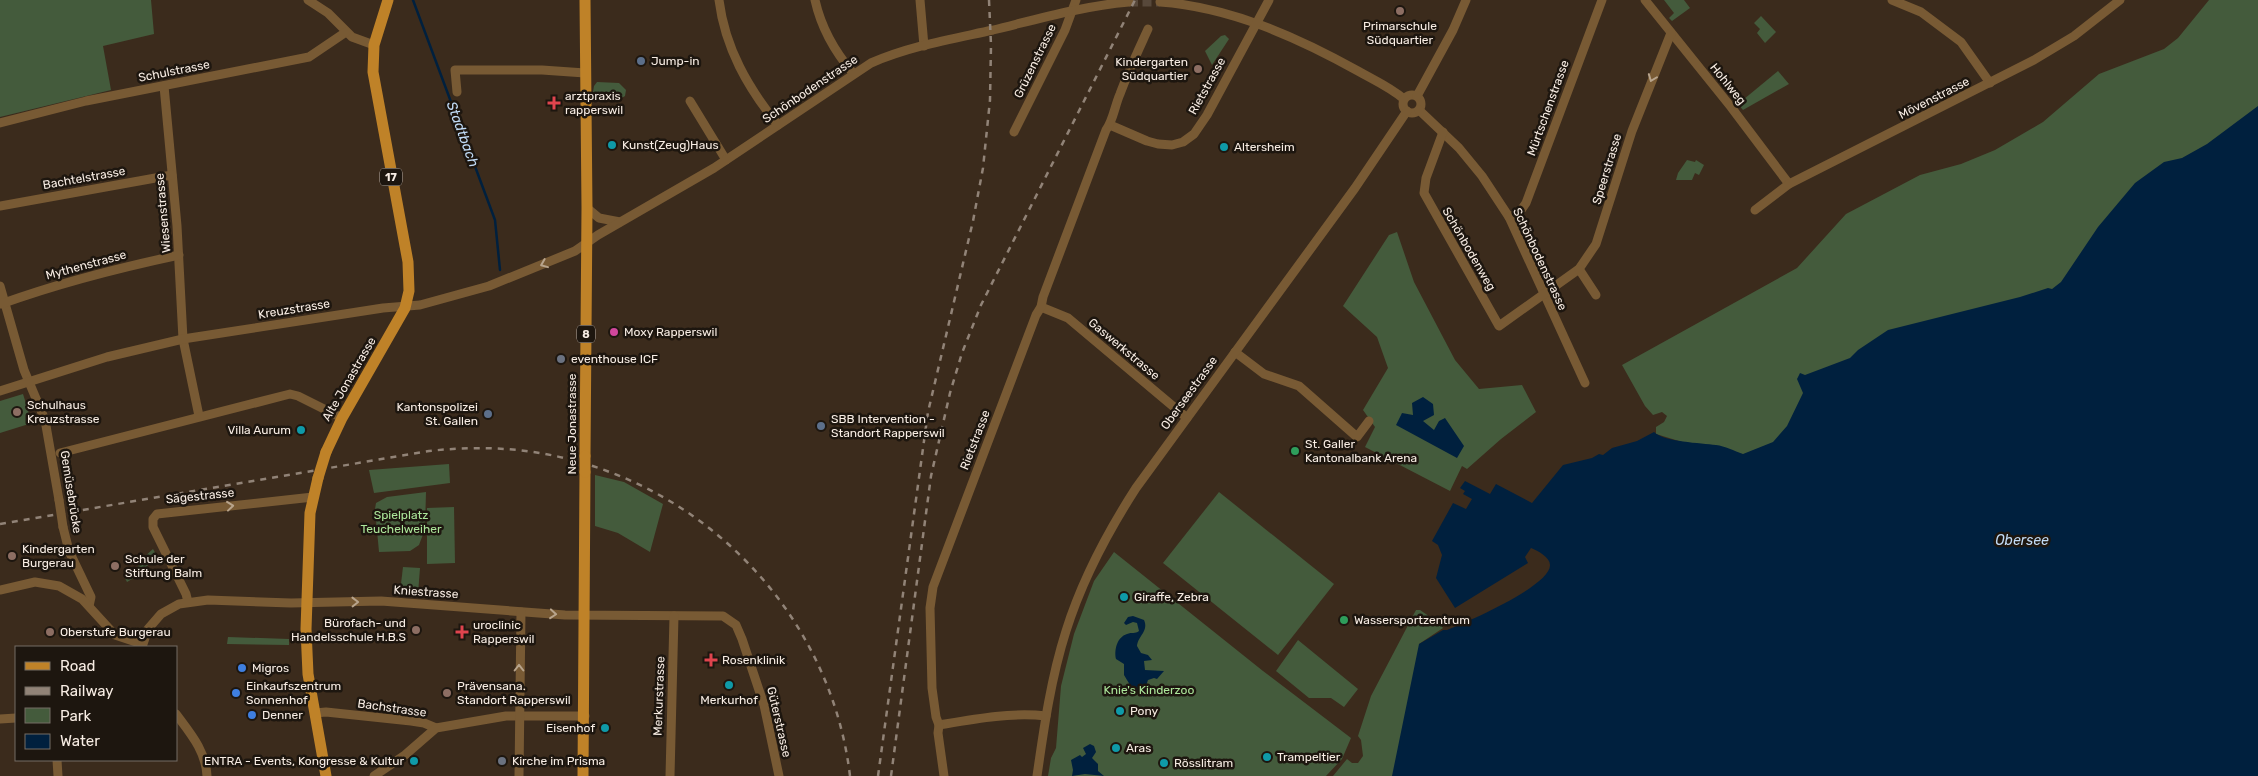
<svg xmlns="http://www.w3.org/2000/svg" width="2258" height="776" font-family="Rubik,sans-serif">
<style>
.green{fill:#445b3c}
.water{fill:#00203e}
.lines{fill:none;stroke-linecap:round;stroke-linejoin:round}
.stream{stroke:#00203e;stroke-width:2.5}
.minor-tunnel{stroke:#57483a;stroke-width:9;stroke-dasharray:9 4.5;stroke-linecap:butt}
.minor{stroke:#785a34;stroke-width:9}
.major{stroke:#bf8228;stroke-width:11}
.rail{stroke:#918377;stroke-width:2.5;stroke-dasharray:6 6;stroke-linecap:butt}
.minor-bridge{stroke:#785a34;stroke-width:9}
.major-bridge{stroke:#bf8228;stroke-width:11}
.oneway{stroke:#b8a48c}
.education-dot{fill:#8d6e63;stroke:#1d160f;stroke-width:2}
.service-dot{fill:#5c6f8a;stroke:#1d160f;stroke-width:2}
.health-dot{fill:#e0444e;stroke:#1d160f;stroke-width:2}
.culture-dot{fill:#0f9aa8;stroke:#1d160f;stroke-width:2}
.hotel-dot{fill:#d1479c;stroke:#1d160f;stroke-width:2}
.worship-dot{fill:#6b7280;stroke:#1d160f;stroke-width:2}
.leisure-dot{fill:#2e9e5b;stroke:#1d160f;stroke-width:2}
.shop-dot{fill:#3f7fe0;stroke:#1d160f;stroke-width:2}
.labels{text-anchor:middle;stroke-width:5;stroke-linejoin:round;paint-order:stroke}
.shield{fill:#1d160f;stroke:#b6aca4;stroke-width:1}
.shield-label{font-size:11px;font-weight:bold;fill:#f8ede4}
.poi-label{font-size:12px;fill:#f8ede4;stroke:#1d160f;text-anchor:start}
.street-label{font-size:12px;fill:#f8ede4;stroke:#1d160f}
.park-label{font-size:12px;fill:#ace69a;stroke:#1d160f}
.water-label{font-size:14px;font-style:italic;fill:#c0daf5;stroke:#1d160f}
</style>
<rect width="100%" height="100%" fill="#3b2b1c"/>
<g class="green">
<polygon points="0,0 151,0 154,34 103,46 111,90 0,117"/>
<polygon points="1664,0 1684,0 1690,8 1672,21 1669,18 1674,13"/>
<polygon points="2209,0 2258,0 2258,217 1813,482 1656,434 1656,427 1664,422 1667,416 1662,412 1653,415 1645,406 1622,365 1797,268 1846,214 1920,175 1961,164 1995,150 2043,122 2099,74 2164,49 2178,38"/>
<polygon points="1761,16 1776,32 1765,43 1757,33 1760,29 1754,23"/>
<polygon points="1225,35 1229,39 1212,65 1205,51 1221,36"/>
<polygon points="1778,71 1789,84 1743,110 1738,104"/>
<polygon points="597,82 619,83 626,90 625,96 620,99 596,97 593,92 594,86"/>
<polygon points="1687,160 1695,162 1696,160 1704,165 1699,175 1695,173 1692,180 1676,180 1678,173"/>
<polygon points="1397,232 1414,282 1455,360 1479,389 1522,385 1536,412 1501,439 1467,469 1462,466 1450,491 1365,447 1375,427 1363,410 1388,368 1377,337 1343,306 1389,235"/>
<polygon points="23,394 32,423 0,433 0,401"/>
<polygon points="449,464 450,483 374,493 369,470"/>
<polygon points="595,475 624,482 663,504 650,552 618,533 595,526"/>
<polygon points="426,492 425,529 419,545 410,551 379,552 375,509 376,503 387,497"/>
<polygon points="1219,492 1334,584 1278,655 1163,563"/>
<polygon points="454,507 455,563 427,564 427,508"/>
<polygon points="153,549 157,556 137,576 127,582 125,578 134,572 133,569 139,566 138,564 144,560 143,558"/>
<polygon points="1114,552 1263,671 1351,738 1342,759 1326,776 1048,776 1051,758 1056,748 1061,686 1074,634 1094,581"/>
<polygon points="403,567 420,568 418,594 400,592"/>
<polygon points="1416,610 1420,610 1439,623 1443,628 1419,644 1469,776 1333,776 1347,759 1352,763 1358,763 1363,756 1361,740 1358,736 1371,696"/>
<polygon points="228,637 289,639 289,645 227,644"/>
<polygon points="1298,640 1358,689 1344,707 1331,698 1309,698 1276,671"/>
</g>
<g class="water">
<path d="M2258,106V776H1392L1419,644L1443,630H1447C1465,623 1551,586 1550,565C1550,557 1538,551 1531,548L1525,557L1528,563L1455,608L1436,578L1442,555L1438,545L1432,541L1453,503L1466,509L1472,499L1463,494L1465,491L1460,488L1465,481L1490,494L1496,484L1532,503L1563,465L1592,458L1599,454L1603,455L1612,448L1637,441L1654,432C1664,442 1701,443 1716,445C1725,446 1734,451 1743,454L1773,442L1787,426L1803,393L1797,379L1800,373L1805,375L1850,358L1858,350L1888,330L2020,297L2048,288L2052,289L2061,282L2098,227L2135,183L2164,162L2182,158L2207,144Z"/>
<polygon points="1423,397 1433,404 1434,415 1423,421 1434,430 1439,421 1445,418 1464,446 1457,458 1396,425 1402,413 1413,415 1412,403"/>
<path d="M1133,616L1144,620C1149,631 1138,636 1137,646L1141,653L1148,655L1152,660L1144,661L1145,670L1164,671L1157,679L1154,678L1148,680L1146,686L1151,690L1143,697L1140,693L1130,685L1124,675V664L1116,659C1114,650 1117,637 1127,634C1132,632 1135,634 1139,631L1137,623L1133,622L1126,625L1124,623L1128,617Z"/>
<polygon points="1090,744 1094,746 1096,752 1092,758 1098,764 1098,771 1104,776 1085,774 1072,776 1073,770 1071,760 1080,755 1082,757 1086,754 1083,748"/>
</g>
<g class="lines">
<polyline class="stream" points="413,0 495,220 500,270"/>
<polyline class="minor-tunnel" points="1129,2 1160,2"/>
<g class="minor">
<polyline points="308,0 328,13 352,37 374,45"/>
<path d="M719,0C725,48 748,88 778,125"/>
<path d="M815,0C821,27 835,52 853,73"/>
<polyline points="920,0 924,46"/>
<polyline points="1645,0 1731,107 1789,184"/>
<polyline points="1892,0 1921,12 1961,42 1990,83"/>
<path d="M1160,2C1230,7 1297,37 1358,71C1374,80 1390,87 1404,99"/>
<polyline points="164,86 177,226 183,339 199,416"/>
<polyline points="457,92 455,70 542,70 585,73"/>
<circle cx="1412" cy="104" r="9"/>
<polyline points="1417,96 1453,30 1466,0"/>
<polyline points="690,101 726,160"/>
<polyline points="1419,110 1459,148 1482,176 1509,217 1585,383"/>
<polyline points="0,123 86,101 309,57 346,32"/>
<polyline points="1110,125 1147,141 1158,144 1172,145 1183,142 1194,134 1207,115 1269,0"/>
<polyline points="1014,132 1065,30 1076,0"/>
<polyline points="1443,132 1426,178 1424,193 1499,326 1579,269 1596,244 1632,131 1671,33"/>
<polyline points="0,206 172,175"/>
<polyline points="587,208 599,218 620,222"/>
<polyline points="1755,210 1789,184 2034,60 2074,36 2120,0"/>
<polyline points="1509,217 1519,213 1526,203 1602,0"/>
<polyline points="1579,269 1596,295"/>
<polyline points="0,286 24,370 45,420 59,500"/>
<path d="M1,304C59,283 118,268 179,255"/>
<polyline points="1041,307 1068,318 1187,418"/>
<polyline points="1235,352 1264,374 1299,386 1357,437 1369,421"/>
<path d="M0,391L107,357L183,339L383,308L420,305L489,286L575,251L598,235L714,168L871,63C910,46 952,39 993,30C1038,19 1083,6 1129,2"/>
<polyline points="60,453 290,394 298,396 342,418"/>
<polyline points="63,527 69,551 91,597 89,606"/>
<polyline points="0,590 35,582 59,586 82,599 115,635 142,644"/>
<polyline points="188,602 186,594 153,527 153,519 157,514 313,497"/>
<polyline points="142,647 148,629 161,614 179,604 208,600 291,603 381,601 565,615 723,616 736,625 742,639 764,705 779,776"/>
<polyline points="315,713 326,712 411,721 424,723 436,728"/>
<path d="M176,714C190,733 206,751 207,776"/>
<polyline points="0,719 16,718"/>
<path d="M939,725C974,719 1011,712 1046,716"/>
<polyline points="57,760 58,776"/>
<polyline points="374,776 405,755 436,728 506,716 585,716"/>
<polyline points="519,776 521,612"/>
<polyline points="670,776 674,616"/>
<path d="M944,776L938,733L939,725L936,717L932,688L930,608L933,587L1036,315L1041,307L1043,297L1106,130C1113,121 1115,105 1120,94C1128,72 1138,51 1148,29"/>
<path d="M1037,776C1044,727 1051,678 1066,631C1082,580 1107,533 1136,488L1355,188L1407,111"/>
</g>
<g class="major">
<polyline points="585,0 587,208 585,456"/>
<polyline points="326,452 342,418 405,308 409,291 408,262 373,72 374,45 388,0"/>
<polyline points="318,478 310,513 306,629 308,674 326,776"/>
<polyline points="583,776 585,472"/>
</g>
<g class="rail">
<path d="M0,524L429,451C475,446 522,447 568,459C717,496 832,623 850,776"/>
<polyline points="878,776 928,412 973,221 983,168 990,100 991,45 989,0"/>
<polyline points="891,776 931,476 950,393 962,353 981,305 1135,0"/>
</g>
<polyline class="minor-bridge" points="59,500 63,527"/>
<g class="major-bridge">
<polyline points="585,456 585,472"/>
<polyline points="318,478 326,452"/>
</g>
</g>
<defs><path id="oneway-chevron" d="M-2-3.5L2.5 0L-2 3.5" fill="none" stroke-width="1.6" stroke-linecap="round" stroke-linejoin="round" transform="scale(1.25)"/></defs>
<g class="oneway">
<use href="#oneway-chevron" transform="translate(1652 78) rotate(111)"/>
<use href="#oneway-chevron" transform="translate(544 264) rotate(158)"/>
<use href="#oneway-chevron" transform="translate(230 506) rotate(-6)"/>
<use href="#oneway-chevron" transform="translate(355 602) rotate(-1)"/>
<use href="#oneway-chevron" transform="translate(553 614) rotate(5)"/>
<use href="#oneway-chevron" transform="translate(519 668) rotate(-90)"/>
</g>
<g class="education-dot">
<circle cx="1400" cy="11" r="5"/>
<circle cx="1198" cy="69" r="5"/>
<circle cx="17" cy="412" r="5"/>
<circle cx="12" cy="556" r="5"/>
<circle cx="115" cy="566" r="5"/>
<circle cx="416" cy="630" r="5"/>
<circle cx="50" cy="632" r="5"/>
<circle cx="447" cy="693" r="5"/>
</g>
<g class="service-dot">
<circle cx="641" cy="61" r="5"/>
<circle cx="488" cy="414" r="5"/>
<circle cx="821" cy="426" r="5"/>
</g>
<g class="health-dot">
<path d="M551.5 95.5h5v5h5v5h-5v5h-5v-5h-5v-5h5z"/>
<path d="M459.5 624.5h5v5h5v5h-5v5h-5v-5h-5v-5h5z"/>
<path d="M708.5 652.5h5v5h5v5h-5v5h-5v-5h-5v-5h5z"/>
</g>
<g class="culture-dot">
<circle cx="612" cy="145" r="5"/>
<circle cx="1224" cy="147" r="5"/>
<circle cx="301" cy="430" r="5"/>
<circle cx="1124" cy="597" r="5"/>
<circle cx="729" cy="685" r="5"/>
<circle cx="1120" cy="711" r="5"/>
<circle cx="605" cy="728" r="5"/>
<circle cx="1116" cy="748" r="5"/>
<circle cx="1267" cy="757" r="5"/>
<circle cx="414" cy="761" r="5"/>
<circle cx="1164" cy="763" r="5"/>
</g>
<circle class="hotel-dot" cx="614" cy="332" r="5"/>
<g class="worship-dot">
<circle cx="561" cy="359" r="5"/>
<circle cx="502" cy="761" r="5"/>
</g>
<g class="leisure-dot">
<circle cx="1295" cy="451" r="5"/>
<circle cx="1344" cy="620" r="5"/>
</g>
<g class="shop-dot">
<circle cx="242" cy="668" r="5"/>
<circle cx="236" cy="693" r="5"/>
<circle cx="252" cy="715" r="5"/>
</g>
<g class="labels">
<g class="shield">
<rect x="380" y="168.5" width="22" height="17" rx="4"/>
<rect x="577" y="325.5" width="18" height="17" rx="4"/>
</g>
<g class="shield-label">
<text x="391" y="181">17</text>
<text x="586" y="338">8</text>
</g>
<g class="poi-label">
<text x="1400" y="30" text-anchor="middle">Primarschule<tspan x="1400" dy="14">Südquartier</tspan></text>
<text x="651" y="65">Jump-in</text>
<text x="1188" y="66" text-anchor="end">Kindergarten<tspan x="1188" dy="14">Südquartier</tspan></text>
<text x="565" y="100">arztpraxis<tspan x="565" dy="14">rapperswil</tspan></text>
<text x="622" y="149">Kunst(Zeug)Haus</text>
<text x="1234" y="151">Altersheim</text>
<text x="624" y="336">Moxy Rapperswil</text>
<text x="571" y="363">eventhouse ICF</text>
<text x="27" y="409">Schulhaus<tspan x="27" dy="14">Kreuzstrasse</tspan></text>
<text x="478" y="411" text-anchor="end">Kantonspolizei<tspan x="478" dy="14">St. Gallen</tspan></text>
<text x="831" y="423">SBB Intervention -<tspan x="831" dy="14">Standort Rapperswil</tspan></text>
<text x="291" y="434" text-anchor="end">Villa Aurum</text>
<text x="1305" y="448">St. Galler<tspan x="1305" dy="14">Kantonalbank Arena</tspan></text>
<text x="22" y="553">Kindergarten<tspan x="22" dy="14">Burgerau</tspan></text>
<text x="125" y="563">Schule der<tspan x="125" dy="14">Stiftung Balm</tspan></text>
<text x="1134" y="601">Giraffe, Zebra</text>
<text x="1354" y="624">Wassersportzentrum</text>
<text x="406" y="627" text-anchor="end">Bürofach- und<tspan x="406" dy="14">Handelsschule H.B.S</tspan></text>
<text x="473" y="629">uroclinic<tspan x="473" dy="14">Rapperswil</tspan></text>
<text x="60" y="636">Oberstufe Burgerau</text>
<text x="722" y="664">Rosenklinik</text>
<text x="252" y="672">Migros</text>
<text x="246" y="690">Einkaufszentrum<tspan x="246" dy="14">Sonnenhof</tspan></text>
<text x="457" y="690">Prävensana.<tspan x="457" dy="14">Standort Rapperswil</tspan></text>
<text x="729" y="704" text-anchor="middle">Merkurhof</text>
<text x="1130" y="715">Pony</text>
<text x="262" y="719">Denner</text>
<text x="595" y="732" text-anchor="end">Eisenhof</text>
<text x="1126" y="752">Aras</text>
<text x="1277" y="761">Trampeltier</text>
<text x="404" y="765" text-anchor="end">ENTRA - Events, Kongresse &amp; Kultur</text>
<text x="512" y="765">Kirche im Prisma</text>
<text x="1174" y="767">Rösslitram</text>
</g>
<g class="street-label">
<text transform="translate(1035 61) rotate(-64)" y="4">Grüzenstrasse</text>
<text transform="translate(174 71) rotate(-11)" y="4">Schulstrasse</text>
<text transform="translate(1728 84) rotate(51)" y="4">Hohlweg</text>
<text transform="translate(1207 86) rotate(-61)" y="4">Rietstrasse</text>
<text transform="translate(810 89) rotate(-34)" y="4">Schönbodenstrasse</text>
<text transform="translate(1934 98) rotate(-27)" y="4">Mövenstrasse</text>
<text transform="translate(1548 108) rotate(-70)" y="4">Mürtschenstrasse</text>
<text transform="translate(1607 169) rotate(-73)" y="4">Speerstrasse</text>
<text transform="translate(84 178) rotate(-10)" y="4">Bachtelstrasse</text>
<text transform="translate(163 213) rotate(-95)" y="4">Wiesenstrasse</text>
<text transform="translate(1469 249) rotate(60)" y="4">Schönbodenweg</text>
<text transform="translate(1540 259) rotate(65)" y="4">Schönbodenstrasse</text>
<text transform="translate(86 265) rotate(-15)" y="4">Mythenstrasse</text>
<text transform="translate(294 309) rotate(-9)" y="4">Kreuzstrasse</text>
<text transform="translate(1124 349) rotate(40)" y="4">Gaswerkstrasse</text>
<text transform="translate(349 379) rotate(-60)" y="4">Alte Jonastrasse</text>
<text transform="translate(1189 393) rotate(-54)" y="4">Oberseestrasse</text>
<text transform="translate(572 424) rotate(-90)" y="4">Neue Jonastrasse</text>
<text transform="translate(975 440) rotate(-69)" y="4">Rietstrasse</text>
<text transform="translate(71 492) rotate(81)" y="4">Gemüsebrücke</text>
<text transform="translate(200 496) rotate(-6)" y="4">Sägestrasse</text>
<text transform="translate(426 592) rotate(4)" y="4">Kniestrasse</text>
<text transform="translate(659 696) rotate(-88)" y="4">Merkurstrasse</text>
<text transform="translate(392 708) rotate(8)" y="4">Bachstrasse</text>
<text transform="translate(779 722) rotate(77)" y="4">Güterstrasse</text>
</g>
<g class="park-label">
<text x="401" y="519">Spielplatz<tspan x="401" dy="14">Teuchelweiher</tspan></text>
<text x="1149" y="694">Knie's Kinderzoo</text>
</g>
<g class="water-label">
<text transform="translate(463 134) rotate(70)" y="5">Stadtbach</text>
<text x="2022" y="545">Obersee</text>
</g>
</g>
<rect x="15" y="646" width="162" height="115" fill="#1d160f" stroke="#756c64"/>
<rect x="25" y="662" width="25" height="8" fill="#bf8228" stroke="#756c64"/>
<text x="60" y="671" font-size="15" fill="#f8ede4">Road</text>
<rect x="25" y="687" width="25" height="8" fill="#918377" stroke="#756c64"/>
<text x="60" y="696" font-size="15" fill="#f8ede4">Railway</text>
<rect x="25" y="708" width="25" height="15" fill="#445b3c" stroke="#756c64"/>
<text x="60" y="721" font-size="15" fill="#f8ede4">Park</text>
<rect x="25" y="734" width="25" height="15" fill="#00203e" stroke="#756c64"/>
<text x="60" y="746" font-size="15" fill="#f8ede4">Water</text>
</svg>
